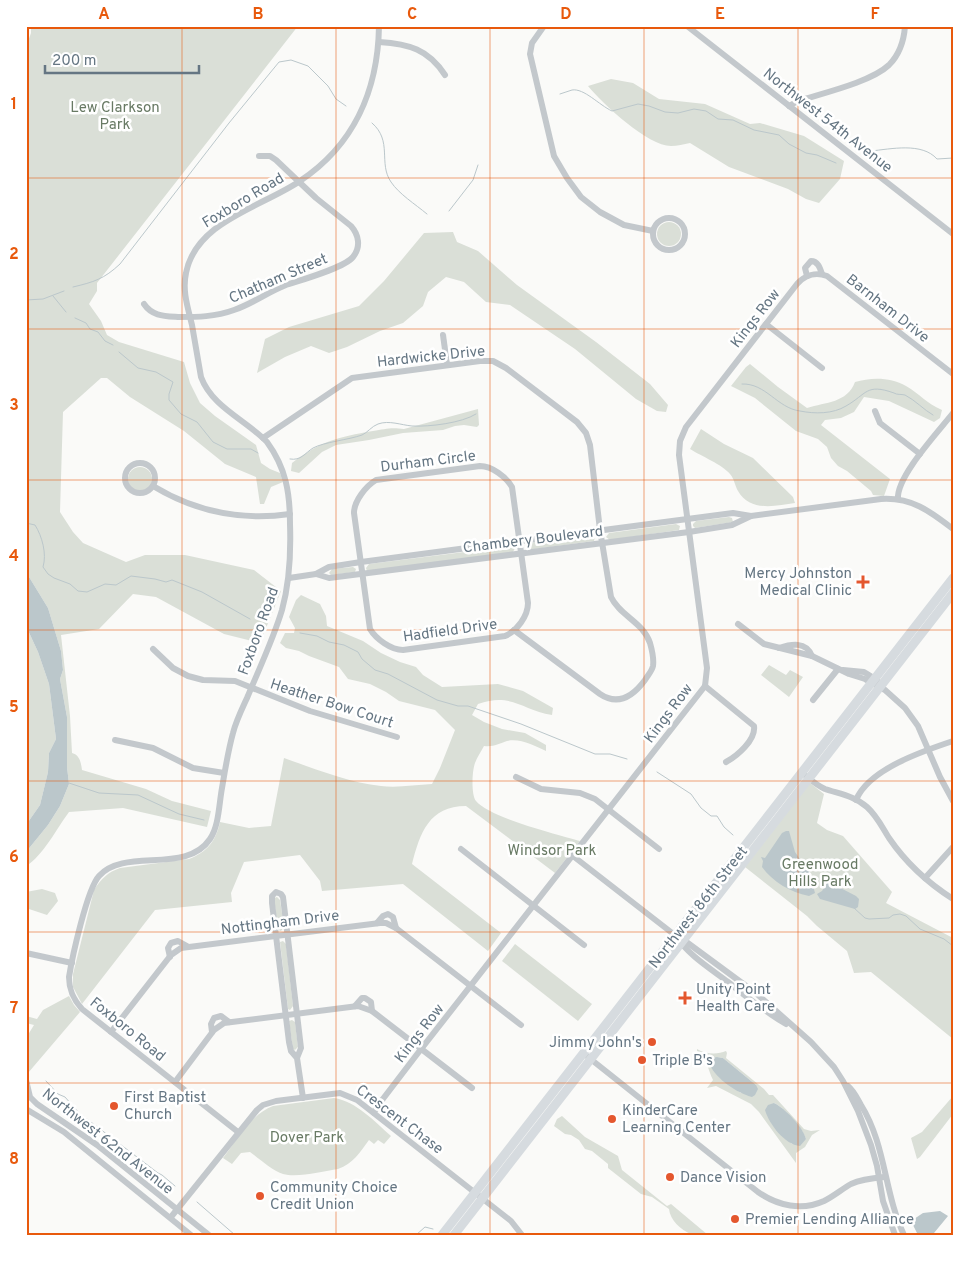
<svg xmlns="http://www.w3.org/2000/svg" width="979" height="1261" font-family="Overpass,sans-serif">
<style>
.green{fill:#dadfd7;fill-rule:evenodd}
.water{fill:#bbc7cb}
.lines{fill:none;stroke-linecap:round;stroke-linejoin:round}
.stream{stroke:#bbc7cb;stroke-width:1}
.minor{stroke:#c3c8cc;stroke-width:6}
.major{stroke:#d6dbdf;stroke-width:9}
.grid{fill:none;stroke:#e8590c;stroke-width:1;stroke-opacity:0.55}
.poi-dot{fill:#e4572e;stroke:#fff;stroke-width:2}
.labels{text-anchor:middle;stroke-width:5;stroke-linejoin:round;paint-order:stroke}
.park-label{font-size:15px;fill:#687a64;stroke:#fff}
.street-label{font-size:15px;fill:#657683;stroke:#fff}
.poi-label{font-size:15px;fill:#657683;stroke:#fff;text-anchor:start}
.neatline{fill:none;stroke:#e8590c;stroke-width:2}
.grid-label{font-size:16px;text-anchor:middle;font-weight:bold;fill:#e8590c}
</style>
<rect width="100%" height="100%" fill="#fafaf8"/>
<g class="green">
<path d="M31,26H298L97,283V291L89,304L101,321L107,335L119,342L184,362L190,383L200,403L215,416L256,445L261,463L270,469L280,473L283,482L271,487L264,504H260L256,477L225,464L184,431L130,397L107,378H101L63,412L60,512L73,532L83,543L126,562L145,555H185L254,570L281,591L260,643L224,634L156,597L133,594L99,629L61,635L70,716L72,753C80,755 81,763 82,770L146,789L172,801L211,811L207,827L123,808L69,812C57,828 43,856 26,866V852L48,825L60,806L69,784L67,767V717L60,679L63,670L61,651L48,608L26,572V47L31,33Z"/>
<path d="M611,79L633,83L659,99L705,104L750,124L760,123L804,136L844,161L840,179L819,203L806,199L788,189L729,167L690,143C684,144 677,146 671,146C648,146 603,104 588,86Z"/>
<circle cx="669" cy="234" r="12"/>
<polygon points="453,232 457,242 478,251 517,285 596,342 650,384 668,405 666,412 657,411 636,399 575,349 510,305 486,302 464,282 446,277 428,292 423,306 403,323 380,331 347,347 329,353 311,346 285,357 257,373 265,339 289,327 359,306 384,281 424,233"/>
<path d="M750,364L778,387L807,408C826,402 847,403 855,382C871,377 891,377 906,386C920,394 926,403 942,410L940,418L934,422L889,401L864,397L854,412L841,418L825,420L821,425L890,479L884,496L873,495L871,491L847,471L838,466L831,458L827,447L818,439L796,431L755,398L731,386L746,367Z"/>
<path d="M478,409L479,425L477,427L464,425L455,426L443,430L403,433L369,440L336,445L322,452L299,473L291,471L292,463C321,441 338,437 373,431C385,429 391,427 404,429Z"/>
<path d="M701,429L724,444L753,458L793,497L795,503C775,506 750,512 738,491C735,486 734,478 730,474C723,465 701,456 690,449Z"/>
<circle cx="140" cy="479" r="12"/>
<polygon points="729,517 732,518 733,522 695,528 693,526 693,524 696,521"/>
<polygon points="676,524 680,526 679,530 610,540 606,537 609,533"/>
<polygon points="591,535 595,537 594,541 528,550 526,547 529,543"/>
<polygon points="511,546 515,548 513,552 367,571 366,568 369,564"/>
<polygon points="353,567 356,569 355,572 331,575 329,573 332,569"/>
<path d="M301,595L320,604L326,616L327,626L363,641L381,653L400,662L416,667L423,675L442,687L498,684L523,691L553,708L552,715C522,710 511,692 478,704L472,715L484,722L502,729L525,733L546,745V751C535,746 520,738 507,741C498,744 494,747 484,746C481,752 477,757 475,763C472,771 471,795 476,801C490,818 557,834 580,841L555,873L466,806C429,806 420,833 412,864L501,933L488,951L403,884L322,891L320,881L300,855L244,862L231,893L232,902L155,910L82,1004L73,987V974L94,890C101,879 108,872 120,868L189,859C207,852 216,841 220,822L249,828L271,826L284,758C313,768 349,783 381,786C397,788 415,785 432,784L440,768L455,730L435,710L399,701L386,692L370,684L348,679L339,667L309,656L299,651L286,648L280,643L285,633H294L295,628L289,617L296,600Z"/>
<polygon points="26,626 38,652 49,684 56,739 49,753 48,772 40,805 26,825"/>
<polygon points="769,665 786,675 790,670 803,677 789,697 761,675"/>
<polygon points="810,783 824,794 817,823 827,830 843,836 892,892 886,903 953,938 953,1039 871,972 854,973 847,951 817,926 807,916 745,867"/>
<polygon points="42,889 55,893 58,901 47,915 26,908 26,892"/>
<polygon points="277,897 280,900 284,927 281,931 278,930 274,898"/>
<polygon points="283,941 286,944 293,1006 290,1010 288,1009 280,942"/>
<polygon points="515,944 592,1004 578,1021 502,961"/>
<polygon points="69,996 74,1005 80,1012 28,1073 26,1071 26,1038 34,1025 26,1023 26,1016 37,1019 43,1010"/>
<polygon points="292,1020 295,1022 298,1047 295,1050 293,1049 289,1021"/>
<path d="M697,1049C705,1054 717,1055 726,1051L727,1053L726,1058L764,1089L769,1095H773L804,1129L811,1131L820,1130L812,1135L805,1147L796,1153V1163L759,1112L751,1104L716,1086L707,1088L713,1080C708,1070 707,1058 697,1051ZM717,1057L723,1058L756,1085L741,1093L719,1077ZM774,1103C785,1108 803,1128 806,1139L792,1144L774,1127Z"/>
<polygon points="953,1096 953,1114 920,1157 917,1159 911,1138 922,1132"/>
<path d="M334,1098C356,1101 375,1122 391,1136L384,1144L378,1140L374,1144L369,1140C360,1152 353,1164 338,1169C323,1171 298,1178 283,1174C271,1170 260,1159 250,1152L241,1153L232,1164L223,1158C237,1140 251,1114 273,1106Z"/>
<path d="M562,1116L585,1137L618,1156L622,1170L667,1206L671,1204L708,1235C703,1235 696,1236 691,1234C681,1230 670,1220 669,1209L652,1197L641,1194L608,1168V1164L592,1151L585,1149L579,1140L571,1135L565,1134L554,1126L557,1119Z"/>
</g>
<g class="water">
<polygon points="26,572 48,608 61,651 63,670 60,679 67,717 67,767 69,784 60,806 48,825 26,852 26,825 40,805 48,772 49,753 56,739 49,684 38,652 26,626"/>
<path d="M786,831H789L795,852L809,872L815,893L809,896C790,892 773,882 762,867L763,861L761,857L765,858L782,833Z"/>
<polygon points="829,882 856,896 859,899 858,907 855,909 820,899 817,894 822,891 827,883"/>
<path d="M717,1057L723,1058L756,1085L758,1089L755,1095L752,1097C737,1093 716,1079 710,1065L713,1058Z"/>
<path d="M774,1103C785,1108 803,1127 806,1139L800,1146C785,1145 769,1124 765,1110L768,1105Z"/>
<polygon points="940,1211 948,1216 934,1233 936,1235 918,1235 911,1221 923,1213"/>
</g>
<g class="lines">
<g class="stream">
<path d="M560,94C564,93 568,91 572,90C584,88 599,105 612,111L638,104L649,106L665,112L678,113L694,109L706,111L718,119L733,120L754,130L779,135L789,144L806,153L817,155L836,163"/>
<path d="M372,123C393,141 378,163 391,182C399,194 415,204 427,214"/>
<path d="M871,151C891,149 922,142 937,159L953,158"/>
<polyline points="449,211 473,180 478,165"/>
<path d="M73,287C94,282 104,279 120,264L229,123L279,62L291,60L308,66L328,86L336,99L346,106"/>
<polyline points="53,296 66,312"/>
<polyline points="26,300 43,299 64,291"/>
<polyline points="75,318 86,323 90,329 98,332 105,341 113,345"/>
<polyline points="119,352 138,368 156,372 173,382 169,394 169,400 181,414 197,422 213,442 227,449 251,449 258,453"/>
<path d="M742,384C766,383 777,408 800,411C815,414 833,414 846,406C867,394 866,383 894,393C897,395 901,394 905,395C915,400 924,410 933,415"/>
<path d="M290,459C301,461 305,453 313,448C324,442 348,440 362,435C367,433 372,426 378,424C389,420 401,425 412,426C429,427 462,423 476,414"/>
<path d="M26,523L35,525C42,536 47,554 43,567L48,574L54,578L70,584L78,591L87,592L105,584L116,585L131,576L155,579L166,582L172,580L202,592L250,619"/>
<polyline points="300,633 317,636 329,642 344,645 358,652 362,659 375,670 388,674 437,700 458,706 468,706 521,724 595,754 610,754 627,759"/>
<polyline points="657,772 691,794 701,808 711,816 717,816 724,827 733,835"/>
<polyline points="69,783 99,793 138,795 179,814 204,820"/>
<polyline points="854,908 865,918 869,919 889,918 893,915 900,914 906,916 920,929 944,939 953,946"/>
<polyline points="46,1081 58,1094 65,1097 79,1113 158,1173 162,1175 175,1186"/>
<polyline points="197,1202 235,1235"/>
<polyline points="416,1235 425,1227 433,1229"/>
</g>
<g class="minor">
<polyline points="544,26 532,43 530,54 554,156 567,178 581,197 600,212 624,225 653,231"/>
<polyline points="687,26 953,234"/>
<path d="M379,42C409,44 428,49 445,75"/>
<path d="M789,106L798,101C823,93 871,82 889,65C899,55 904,40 905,26"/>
<circle cx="669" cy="234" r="16"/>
<path d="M807,276L805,268L811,261C818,261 820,268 822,274"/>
<path d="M144,304C152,316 164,316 178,317C197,317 215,317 234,310C252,304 268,292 286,285C301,280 344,268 353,257C361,247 359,235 351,226L316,198L276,160L270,156H259"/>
<polyline points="766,324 822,368"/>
<polyline points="443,335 447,364"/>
<polyline points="875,411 880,423 920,454"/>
<path d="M263,438L352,378L480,361H493L506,368L577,422L586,433L590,445L600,530L611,597C620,616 643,622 650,643C652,650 654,659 653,666C652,671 648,675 645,680C634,695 619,707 600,694L514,630"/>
<circle cx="140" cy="478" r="15"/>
<path d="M480,466C492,466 506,477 512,487L528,603C528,616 517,631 505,636L403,650C391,650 376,639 370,629L354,513C354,501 366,486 376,480Z"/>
<path d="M153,486C196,512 241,521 290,514"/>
<path d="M898,499C896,477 938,432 953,413"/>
<polyline points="316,574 329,578 689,532 732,525 751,516"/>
<path d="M289,578L316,574L329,567L361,562L733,513L751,516L881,499C911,497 930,511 953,529"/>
<polyline points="738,624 764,644 812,656 849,674 865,679 885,690 905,708 918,726 940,777 953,801"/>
<path d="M779,648C791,644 806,641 812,656"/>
<polyline points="153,649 173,668 188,676 203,680 235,681 310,711 397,737"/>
<polyline points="843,670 864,672 877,680"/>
<path d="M705,686L754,726C756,740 737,756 726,762"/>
<polyline points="813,700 838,669"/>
<polyline points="115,740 153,748 193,768 224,773"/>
<path d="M806,776C812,781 818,786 825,789C840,794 855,796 867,807C877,816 882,827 889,838C906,863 928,883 953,899"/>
<polyline points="516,777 541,789 580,793 595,799 659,849"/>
<path d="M856,800C869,769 923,751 953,741"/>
<polyline points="461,849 584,945"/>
<path d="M573,856L676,936C688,955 711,969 728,982C747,997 765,1012 786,1024"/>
<polyline points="925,878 953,847"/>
<polyline points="377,923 383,916 388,914 393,917 396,928"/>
<polyline points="681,938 757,994 811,1042 834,1067 843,1081 858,1111 871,1145 877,1166 883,1201 895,1235"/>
<polyline points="26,953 72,963"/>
<polyline points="170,957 168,948 171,943 178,941 187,946"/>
<polyline points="355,1006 362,998 365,998 371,1002 372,1011"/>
<polyline points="111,1032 171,955 181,948 380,923 386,923 396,928 521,1025"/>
<polyline points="212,1032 211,1024 214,1018 221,1016 229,1022"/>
<path d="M588,1057L758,1192C778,1206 802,1211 824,1201C834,1196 842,1189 851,1184C862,1179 874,1178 885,1177"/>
<polyline points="297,1058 301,1048 283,897 281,894 276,892 272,896 272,903 289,1042 291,1051 297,1058 303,1098"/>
<polyline points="26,1080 30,1097 37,1104 97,1145 209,1235"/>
<polyline points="175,1082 214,1030 224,1023 358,1006 372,1011 472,1088"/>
<path d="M848,1086C854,1091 857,1098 861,1105C886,1145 884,1193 904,1235"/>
<polyline points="26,1109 64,1132 191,1235"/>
<path d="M374,1113L376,1108L418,1053L705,686L707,668L679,455L680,441L686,427L797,284C805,275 816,272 827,276L953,374"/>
<path d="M238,1132L82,1009C73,999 69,990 69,977C72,958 87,889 99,876C125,847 186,875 210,839C219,826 219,804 222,788C225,770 228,751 233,733C236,721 242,709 247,698C259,669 273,640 282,610C290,581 291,553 290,524C290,493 286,468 267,442C246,420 212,407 201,377C198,360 195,342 192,325C188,308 182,291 186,273C196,221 262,207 300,181C354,145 378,90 379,26"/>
<polyline points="171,1217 257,1110 263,1105 276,1101 340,1093 357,1100 511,1221 522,1235"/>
</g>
<g class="major">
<polyline points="442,1235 953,578"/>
<polyline points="454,1235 953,593"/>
</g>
</g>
<path class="grid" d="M182,26V1235M336,26V1235M490,26V1235M644,26V1235M798,26V1235M26,178H953M26,329H953M26,480H953M26,630H953M26,781H953M26,932H953M26,1083H953"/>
<g class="poi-dot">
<path d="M860.5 574.5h5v5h5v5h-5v5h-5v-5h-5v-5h5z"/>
<path d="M682.5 990.5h5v5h5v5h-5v5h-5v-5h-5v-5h5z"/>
<circle cx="652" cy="1042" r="5"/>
<circle cx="642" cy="1060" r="5"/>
<circle cx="114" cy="1106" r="5"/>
<circle cx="612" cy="1119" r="5"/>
<circle cx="670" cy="1177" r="5"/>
<circle cx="260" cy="1196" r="5"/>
<circle cx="735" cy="1219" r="5"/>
</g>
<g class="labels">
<g class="park-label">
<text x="115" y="112">Lew Clarkson<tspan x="115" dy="17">Park</tspan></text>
<text x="552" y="855">Windsor Park</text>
<text x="820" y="869">Greenwood<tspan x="820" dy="17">Hills Park</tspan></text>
<text x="307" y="1142">Dover Park</text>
</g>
<g class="street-label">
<text transform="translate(828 120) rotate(38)" y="5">Northwest 54th Avenue</text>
<text transform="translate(243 200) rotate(-31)" y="5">Foxboro Road</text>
<text transform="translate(278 278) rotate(-23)" y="5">Chatham Street</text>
<text transform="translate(888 308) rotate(38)" y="5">Barnham Drive</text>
<text transform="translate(755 318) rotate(-52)" y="5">Kings Row</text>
<text transform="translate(431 356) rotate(-6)" y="5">Hardwicke Drive</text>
<text transform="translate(428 461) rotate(-7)" y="5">Durham Circle</text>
<text transform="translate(533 539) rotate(-7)" y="5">Chambery Boulevard</text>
<text transform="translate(450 630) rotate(-8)" y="5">Hadfield Drive</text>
<text transform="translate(258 631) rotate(-70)" y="5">Foxboro Road</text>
<text transform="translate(332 703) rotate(18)" y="5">Heather Bow Court</text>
<text transform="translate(668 713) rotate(-53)" y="5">Kings Row</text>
<text transform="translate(698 907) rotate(-52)" y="5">Northwest 86th Street</text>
<text transform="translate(280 922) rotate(-7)" y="5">Nottingham Drive</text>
<text transform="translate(128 1029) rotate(39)" y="5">Foxboro Road</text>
<text transform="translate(419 1033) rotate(-52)" y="5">Kings Row</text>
<text transform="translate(400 1119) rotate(37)" y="5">Crescent Chase</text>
<text transform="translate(108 1141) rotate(38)" y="5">Northwest 62nd Avenue</text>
</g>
<g class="poi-label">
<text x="852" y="578" text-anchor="end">Mercy Johnston<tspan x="852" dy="17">Medical Clinic</tspan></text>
<text x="696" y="994">Unity Point<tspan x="696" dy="17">Health Care</tspan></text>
<text x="642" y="1047" text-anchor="end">Jimmy John's</text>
<text x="652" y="1065">Triple B's</text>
<text x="124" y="1102">First Baptist<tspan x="124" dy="17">Church</tspan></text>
<text x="622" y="1115">KinderCare<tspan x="622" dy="17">Learning Center</tspan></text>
<text x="680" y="1182">Dance Vision</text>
<text x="270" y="1192">Community Choice<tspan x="270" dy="17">Credit Union</tspan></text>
<text x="745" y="1224">Premier Lending Alliance</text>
</g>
</g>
<rect width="979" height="1261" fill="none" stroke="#ffffff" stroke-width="55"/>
<path d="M45 65v8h154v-8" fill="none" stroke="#657683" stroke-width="2.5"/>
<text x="52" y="65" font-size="15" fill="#657683" stroke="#ffffff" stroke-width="4" paint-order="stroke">200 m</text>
<rect x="28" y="28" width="924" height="1206" class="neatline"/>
<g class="grid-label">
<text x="104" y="19">A</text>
<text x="258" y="19">B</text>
<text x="412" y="19">C</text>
<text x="566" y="19">D</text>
<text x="720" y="19">E</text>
<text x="875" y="19">F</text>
<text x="14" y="109">1</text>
<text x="14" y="259">2</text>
<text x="14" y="410">3</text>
<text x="14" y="561">4</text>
<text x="14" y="712">5</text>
<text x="14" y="862">6</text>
<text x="14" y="1013">7</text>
<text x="14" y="1164">8</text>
</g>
</svg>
